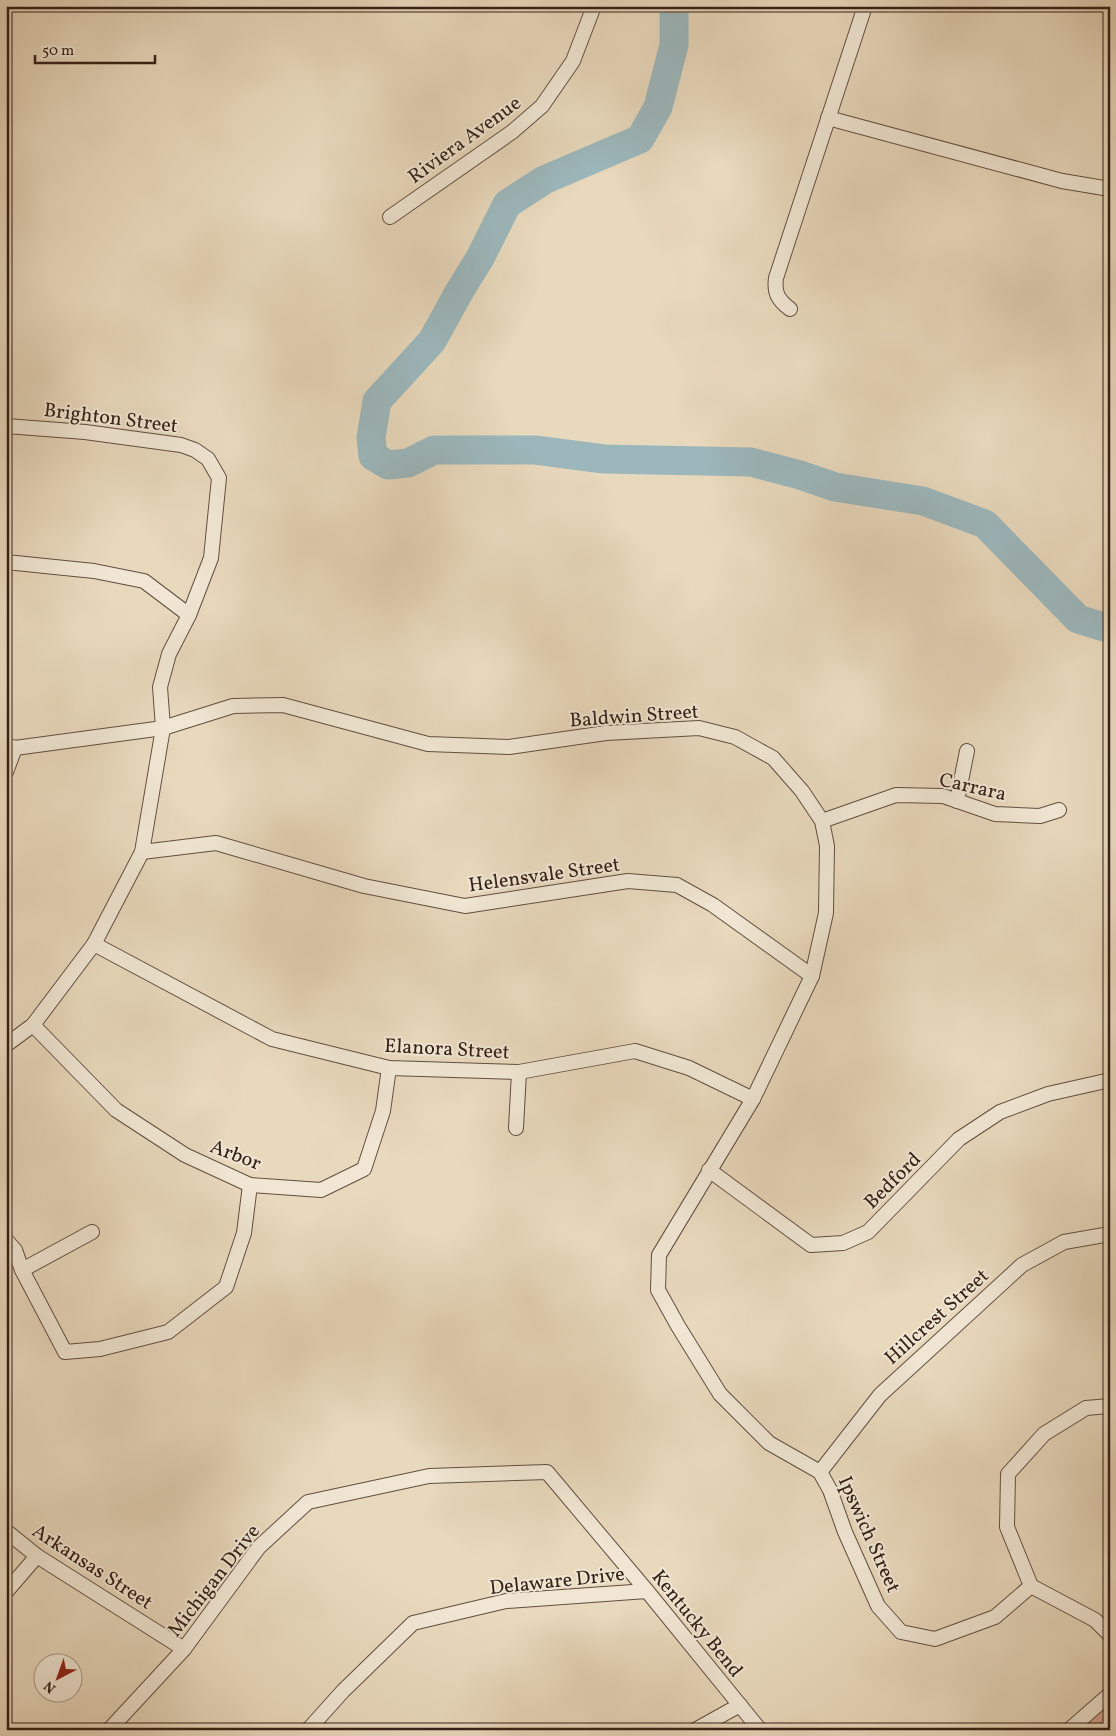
<svg xmlns="http://www.w3.org/2000/svg" width="1116" height="1736" font-family="Vollkorn,serif">
<style>
.lines{fill:none;stroke-linecap:round;stroke-linejoin:round}
.river{stroke:#9cb7bc;stroke-width:29}
.building{fill:#daa493;stroke:#997367}
.street-casing{stroke:#624f40;stroke-width:16}
.street{stroke:#f0e6d3;stroke-width:14}
.labels{text-anchor:middle;stroke-width:4;stroke-linejoin:round;paint-order:stroke}
.street-label{font-size:20px;fill:#352117;stroke:#f0e6d3}
</style>
<rect width="100%" height="100%" fill="#e8d8bc"/>
<filter id="stains"><feTurbulence type="fractalNoise" baseFrequency=".004" numOctaves="4"/><feColorMatrix values="0 0 0 0 .2 0 0 0 0 .09 0 0 0 0 .02 0 0 0 .5 -.17"/></filter>
<radialGradient id="worn" r=".72"><stop offset=".6" stop-color="#630" stop-opacity="0"/><stop offset="1" stop-color="#630" stop-opacity=".3"/></radialGradient>
<g class="lines">
<polyline class="river" points="674,6 674,45 658,107 640,139 544,180 507,204 480,258 459,292 432,341 377,401 371,438 373,456 388,465 408,463 434,450 535,450 604,459 751,462 800,475 835,487 923,501 985,524 1078,619 1110,629"/>
</g>
<polygon class="building" points="1110,1699 1110,1730 1073,1730"/>
<g class="lines">
<defs>
<g id="street">
<polyline points="828,118 1062,181 1110,189"/>
<polyline points="390,217 512,132 542,106 573,61 594,6"/>
<path d="M790,309C778,300 774,293 776,278L865,6"/>
<polyline points="6,426 85,432 181,445 195,450 208,459 219,478 211,558 189,615 169,654 160,687 163,728 142,852 94,944 33,1025 6,1045"/>
<polyline points="6,562 94,571 144,581 189,615"/>
<polyline points="6,745 15,748 163,728 233,706 283,705 428,744 509,747 606,733 699,728 735,737 773,758 802,791 822,821 827,846 826,913 812,976 753,1099 659,1255 658,1290 678,1326 720,1394 769,1443 820,1472 830,1490 845,1532 878,1606 901,1632 935,1639 995,1617 1031,1586"/>
<polyline points="6,772 15,748"/>
<polyline points="957,801 967,751"/>
<polyline points="822,821 896,795 943,796 995,814 1040,816 1059,810"/>
<polyline points="142,852 216,843 364,886 465,906 628,881 677,885 713,905 812,976"/>
<polyline points="94,944 272,1039 389,1068 519,1072 635,1051 689,1068 753,1099"/>
<polyline points="33,1025 116,1110 185,1155 250,1185 321,1190 364,1169 383,1111 389,1068"/>
<polyline points="516,1128 519,1072"/>
<polyline points="709,1170 811,1245 843,1243 868,1232 959,1139 1000,1112 1048,1094 1110,1080"/>
<polyline points="6,1240 15,1250 22,1270 65,1352 100,1349 168,1332 226,1287 244,1233 250,1185"/>
<polyline points="22,1270 92,1232"/>
<polyline points="820,1472 880,1395 1022,1265 1064,1242 1110,1234"/>
<polyline points="6,1531 37,1556 184,1649"/>
<polyline points="1031,1586 1007,1527 1008,1474 1044,1434 1086,1408 1110,1406"/>
<polyline points="1031,1586 1095,1620 1110,1635"/>
<polyline points="6,1592 37,1556"/>
<polyline points="109,1730 184,1649 259,1547 308,1502 429,1476 547,1472 647,1591 760,1730"/>
<polyline points="308,1730 343,1691 413,1623 506,1601 647,1591"/>
<polyline points="695,1730 740,1705"/>
<polyline points="1069,1730 1110,1694"/>
</g>
</defs>
<use href="#street" class="street-casing"/>
<use href="#street" class="street"/>
</g>
<g class="labels">
<g class="street-label">
<text transform="translate(464 139) rotate(-36)" y="7">Riviera Avenue</text>
<text transform="translate(111 417) rotate(7)" y="7">Brighton Street</text>
<text transform="translate(634 715) rotate(-4)" y="7">Baldwin Street</text>
<text transform="translate(973 786) rotate(13)" y="7">Carrara</text>
<text transform="translate(544 874) rotate(-8)" y="7">Helensvale Street</text>
<text transform="translate(447 1048) rotate(3)" y="7">Elanora Street</text>
<text transform="translate(236 1154) rotate(21)" y="7">Arbor</text>
<text transform="translate(892 1180) rotate(-45)" y="7">Bedford</text>
<text transform="translate(936 1316) rotate(-42)" y="7">Hillcrest Street</text>
<text transform="translate(870 1534) rotate(66)" y="7">Ipswich Street</text>
<text transform="translate(93 1566) rotate(33)" y="7">Arkansas Street</text>
<text transform="translate(213 1580) rotate(-52)" y="7">Michigan Drive</text>
<text transform="translate(557 1580) rotate(-6)" y="7">Delaware Drive</text>
<text transform="translate(698 1623) rotate(51)" y="7">Kentucky Bend</text>
</g>
</g>
<rect width="1116" height="1736" fill="none" stroke="#e8d8bc" stroke-width="25"/>
<rect x="8" y="8" width="1101" height="1721" fill="none" stroke="#352117" stroke-width="2.5"/>
<rect x="12" y="12" width="1091" height="1711" fill="none" stroke="#352117"/>
<g transform="translate(58 1678) rotate(221)"><circle r="24" fill="#f0e6d3" stroke="#a59788"/>
<path d="M0-4L9 19L0 12L-9 19Z" fill="#8f2418"/>
<text y="-8" font-size="14" font-weight="bold" text-anchor="middle" fill="#352117">N</text>
</g>
<path d="M35 55v8h120v-8" fill="none" stroke="#352117" stroke-width="2.5"/>
<text x="42" y="55" font-size="15" fill="#352117" stroke="#f0e6d3" stroke-width="4" paint-order="stroke">50 m</text>
<rect width="100%" height="100%" filter="url(#stains)"/>
<rect width="100%" height="100%" fill="url(#worn)"/>
</svg>
